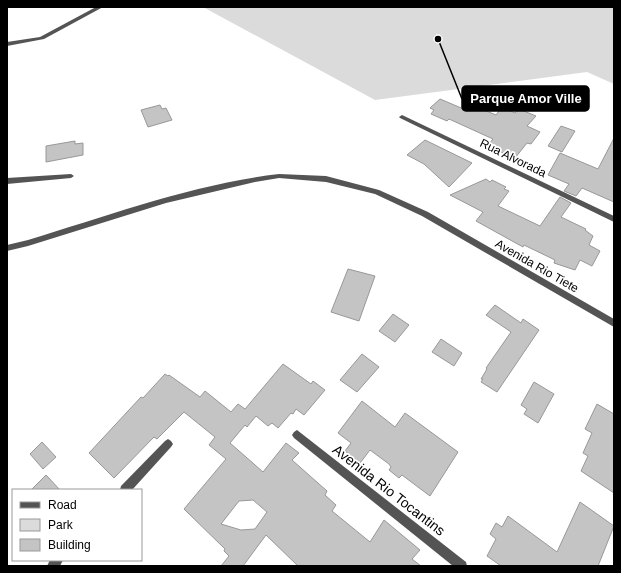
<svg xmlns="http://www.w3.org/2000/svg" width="621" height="573" font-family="Arial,sans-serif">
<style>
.green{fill:#dbdbdb}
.building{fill:#c4c4c4;stroke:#989898;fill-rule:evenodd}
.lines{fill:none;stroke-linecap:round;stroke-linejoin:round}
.minor{fill:#545454;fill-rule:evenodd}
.labels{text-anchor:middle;stroke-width:3.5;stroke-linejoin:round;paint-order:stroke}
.street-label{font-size:12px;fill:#000;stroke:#fff}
.near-street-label{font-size:14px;fill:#000;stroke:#fff}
.leader{fill:none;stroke:#000;stroke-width:1.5}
.callout-dot{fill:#000;stroke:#fff;stroke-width:1.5}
.callout{fill:#000;stroke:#000;stroke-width:1.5}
.callout-label{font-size:13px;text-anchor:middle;font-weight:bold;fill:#fff}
</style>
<rect width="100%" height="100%" fill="#fff"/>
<polygon class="green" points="203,7 614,7 614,84 587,72 375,100"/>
<g class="building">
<polygon points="440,99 466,110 470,104 496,115 502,107 515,113 519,109 536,116 527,126 540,132 531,144 527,143 515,158 487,146 493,139 449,119 447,121 431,114 434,110 430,108"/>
<polygon points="160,105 162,109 166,108 172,120 148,127 141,110"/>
<polygon points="561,126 575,131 562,152 548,146"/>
<polygon points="614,138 614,202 582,188 576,196 564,191 569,184 548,175 560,153 598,169"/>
<polygon points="425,140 472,163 449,187 424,164 407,155"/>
<polygon points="75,141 75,144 83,143 83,155 46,162 46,146"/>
<polygon points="486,179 490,182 492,180 506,187 504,189 509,191 498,206 540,226 560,197 571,203 561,217 586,229 585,230 593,236 589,245 600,251 592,266 580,260 575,270 554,263 555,260 524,245 523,247 476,221 483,212 450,195"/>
<polygon points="348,269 375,276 359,321 331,312"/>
<polygon points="495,305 521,323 523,319 539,330 497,392 481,382 483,379 481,379 487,369 486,368 511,332 486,315"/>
<polygon points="393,314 409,325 395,342 379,331"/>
<polygon points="441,339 462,353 454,366 432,352"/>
<polygon points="362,354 379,367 357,392 340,380"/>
<path d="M283,364L311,384L313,381L325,390L304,415L296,409L293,414L291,413L278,428L272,423L268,426L256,416L247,427L245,425L230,443L263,472L286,443L299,453L292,460L327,491L325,495L336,505L332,511L370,542L384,520L420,550L412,559L421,566H298L266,535L243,566H221L229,556L224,551L225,549L184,509L226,459L209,445L215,437L184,412L157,439L154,437L114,478L89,453L141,397L143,398L165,374L168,376L169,375L200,397L205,391L231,412L238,404L245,409ZM253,500L267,512L255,529L241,530L221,524L239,501Z"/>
<polygon points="534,382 554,394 538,423 524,414 527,409 521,405"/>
<polygon points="362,401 395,427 405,413 458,452 430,496 402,475 399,478 389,470 391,467 389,464 370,450 360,463 345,451 351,443 338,433"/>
<polygon points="597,404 614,414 614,493 581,471 588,456 583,453 592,433 585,429"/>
<polygon points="42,442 56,457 43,469 30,454"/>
<polygon points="46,475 60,490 31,490"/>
<polygon points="580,502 614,526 598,566 501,566 487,556 496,539 490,534 496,523 502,527 508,516 557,552"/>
</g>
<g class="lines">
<g class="minor">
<polygon points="96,7 103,7 44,39 7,46 7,42 40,37"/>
<polygon points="402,115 614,216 614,222 400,118 399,117"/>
<polygon points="71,174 74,176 71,178 7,184 7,178"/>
<path d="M279,174L326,176L379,190L428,212L614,319V327L422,216L375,194L326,182L279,178L255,182L166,203L28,246L7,251V245L28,240C110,215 194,184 279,174Z"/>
<polygon points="297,430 466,562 467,566 453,566 294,438 292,435 294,432"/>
<polygon points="168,439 171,441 173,444 171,447 132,490 120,490 121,486 165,441"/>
<polygon points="50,560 63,560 60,566 47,566"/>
</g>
</g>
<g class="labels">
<g class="street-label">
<text transform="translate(513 158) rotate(26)" y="4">Rua Alvorada</text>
<text transform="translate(537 266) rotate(30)" y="4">Avenida Rio Tiete</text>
</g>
<g class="near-street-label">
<text transform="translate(389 490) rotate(38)" y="5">Avenida Rio Tocantins</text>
</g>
</g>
<path class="leader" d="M438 39L462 99"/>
<circle class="callout-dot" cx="438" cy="39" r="4"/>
<rect class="callout" x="462" y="86" width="127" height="25" rx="4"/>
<g class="callout-label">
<text x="526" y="103">Parque Amor Ville</text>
</g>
<rect width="621" height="573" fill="none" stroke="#000000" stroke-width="16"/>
<rect x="12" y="489" width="130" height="72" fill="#ffffff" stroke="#999999"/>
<rect x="20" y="502" width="20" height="6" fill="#545454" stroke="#999999"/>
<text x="48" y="509" font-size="12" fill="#000000">Road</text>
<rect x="20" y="519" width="20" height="12" fill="#dbdbdb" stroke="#999999"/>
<text x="48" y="529" font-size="12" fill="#000000">Park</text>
<rect x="20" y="539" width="20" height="12" fill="#c4c4c4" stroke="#999999"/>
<text x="48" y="549" font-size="12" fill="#000000">Building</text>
</svg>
